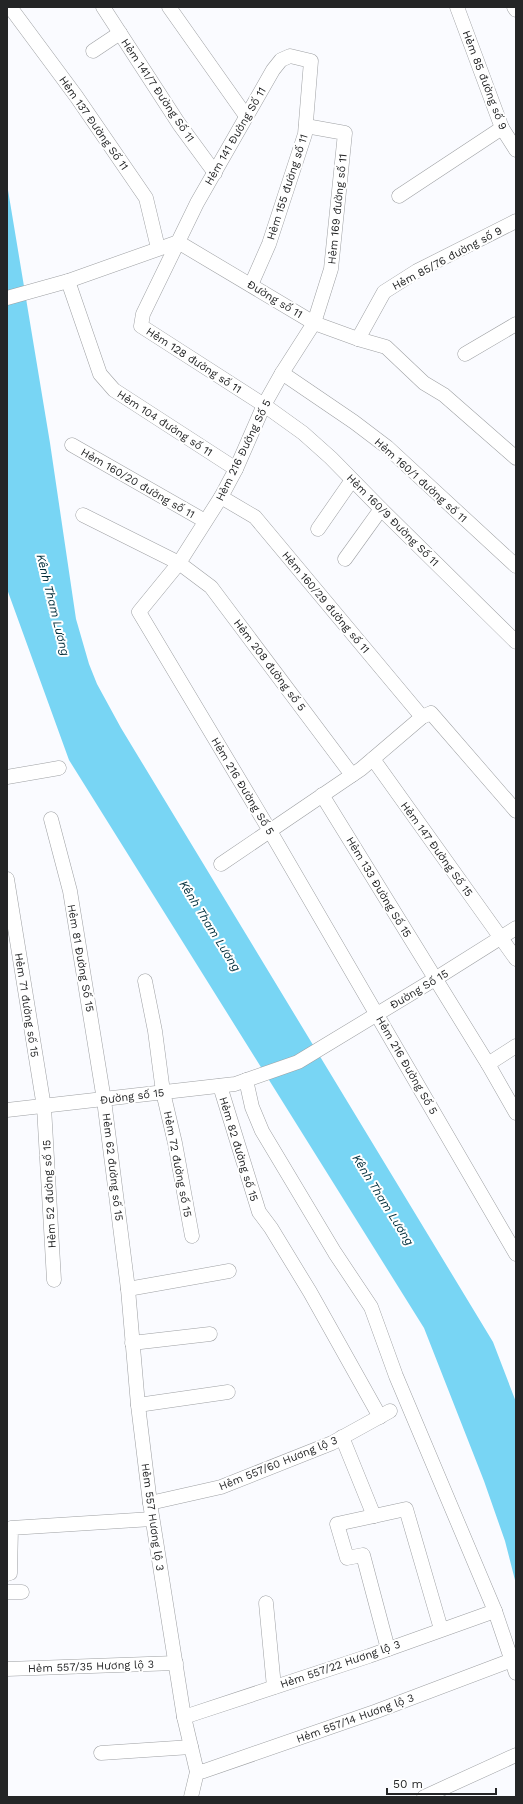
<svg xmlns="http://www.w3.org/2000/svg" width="523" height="1804" font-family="'Work Sans',sans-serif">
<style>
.water{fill:#78d5f4}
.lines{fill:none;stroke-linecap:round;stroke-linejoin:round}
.minor-casing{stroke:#9ea0a3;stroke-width:15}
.minor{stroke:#fff;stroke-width:14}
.labels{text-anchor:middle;stroke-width:4;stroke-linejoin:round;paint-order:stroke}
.street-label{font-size:11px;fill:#242526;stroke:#fff}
.water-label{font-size:12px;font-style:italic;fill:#012e3b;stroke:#fff}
</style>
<rect width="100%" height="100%" fill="#fafbff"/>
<polygon class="water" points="7,184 50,443 76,619 89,664 97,684 121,728 493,1342 516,1402 516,1584 505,1541 484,1481 424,1328 69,760 7,589"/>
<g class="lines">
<defs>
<g id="minor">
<polyline points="10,7 76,96 146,198 158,248"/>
<polyline points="103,7 179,124 215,173"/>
<polyline points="169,7 246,116"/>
<polyline points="457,7 502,128 516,150"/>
<polyline points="514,7 516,10"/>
<polyline points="93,51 120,33"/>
<polyline points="306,126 345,133 331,269 314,323 282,373 264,405 236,469 221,497 179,563 139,612 270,831 516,1254"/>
<polyline points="399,196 502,128"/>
<polyline points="68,281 100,374 114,390 236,469"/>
<polyline points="251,285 269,244 305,134 311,61 290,56 281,60 273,70 197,203 143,314 141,326 264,405 303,433 331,458 381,509 516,642"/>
<polyline points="7,298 68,281 178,242 314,323 358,339 386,347 424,383 444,395 516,458"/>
<polyline points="358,339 384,292 417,271 516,221"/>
<polyline points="465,354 516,324"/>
<polyline points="282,373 354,422 387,447 516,566"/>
<polyline points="72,445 205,521"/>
<polyline points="221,497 255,517 422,717"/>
<polyline points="83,515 179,563 211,587 352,775"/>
<polyline points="318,529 352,480"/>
<polyline points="345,559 381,509"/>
<polyline points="373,759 516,959"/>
<polyline points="7,777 59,768"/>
<polyline points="322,795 488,1064 516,1113"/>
<polyline points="51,819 70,891 104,1100 128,1289 138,1405 150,1503 184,1717 197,1772 191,1797"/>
<polyline points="221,864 361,769 422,717 431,713 516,811"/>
<polyline points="7,879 44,1107 54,1280"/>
<polyline points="145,981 155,1031 163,1092 175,1143 192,1236"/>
<polyline points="488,1064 516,1046"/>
<polyline points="246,1080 252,1107 262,1131 335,1253 371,1307 396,1376 495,1611 516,1673"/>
<polyline points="220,1086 259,1212 271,1228 310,1292 380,1417"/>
<polyline points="7,1110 235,1084 298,1062 435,979 516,928"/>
<polyline points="128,1289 229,1271"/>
<polyline points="132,1343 210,1334"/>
<polyline points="138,1405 228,1392"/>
<polyline points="342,1437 374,1516"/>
<polyline points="150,1503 221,1487 332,1443 390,1411"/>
<polyline points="7,1574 10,1573 11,1528 152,1519"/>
<polyline points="7,1592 22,1592"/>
<polyline points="266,1603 274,1687"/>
<polyline points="388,1649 363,1555 347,1558 337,1524 406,1509 441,1629"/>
<polyline points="7,1669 176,1663"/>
<polyline points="184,1717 369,1656 495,1611"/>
<polyline points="101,1753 191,1747"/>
<polyline points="197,1772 204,1771 377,1711 512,1660"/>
<polyline points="424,1797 516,1755"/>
</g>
</defs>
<use href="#minor" class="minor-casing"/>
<use href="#minor" class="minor"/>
</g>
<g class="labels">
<g class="street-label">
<text transform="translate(485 80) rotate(69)" y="4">Hẻm 85 đường số 9</text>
<text transform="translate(158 90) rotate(56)" y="4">Hẻm 141/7 Đường Số 11</text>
<text transform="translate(94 123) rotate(55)" y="4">Hẻm 137 Đường Số 11</text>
<text transform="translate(235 136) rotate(-60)" y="4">Hẻm 141 Đường Số 11</text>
<text transform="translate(287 187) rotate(-72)" y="4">Hẻm 155 đường số 11</text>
<text transform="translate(337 209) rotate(-84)" y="4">Hẻm 169 đường số 11</text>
<text transform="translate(447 258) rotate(-28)" y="4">Hẻm 85/76 đường số 9</text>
<text transform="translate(275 299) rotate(31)" y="4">Đường số 11</text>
<text transform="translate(194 360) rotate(33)" y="4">Hẻm 128 đường số 11</text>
<text transform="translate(165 423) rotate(33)" y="4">Hẻm 104 đường số 11</text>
<text transform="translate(243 450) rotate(-64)" y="4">Hẻm 216 Đường Số 5</text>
<text transform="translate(421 480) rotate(42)" y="4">Hẻm 160/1 đường số 11</text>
<text transform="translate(138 483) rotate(30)" y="4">Hẻm 160/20 đường số 11</text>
<text transform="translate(393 520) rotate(45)" y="4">Hẻm 160/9 Đường Số 11</text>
<text transform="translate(326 602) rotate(50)" y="4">Hẻm 160/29 đường số 11</text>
<text transform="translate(270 665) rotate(53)" y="4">Hẻm 208 đường số 5</text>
<text transform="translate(243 786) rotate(59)" y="4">Hẻm 216 Đường Số 5</text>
<text transform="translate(437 849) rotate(54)" y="4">Hẻm 147 Đường Số 15</text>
<text transform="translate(379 887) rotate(59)" y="4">Hẻm 133 Đường Số 15</text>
<text transform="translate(81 958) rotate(80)" y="4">Hẻm 81 Đường Số 15</text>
<text transform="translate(419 989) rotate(-31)" y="4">Đường Số 15</text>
<text transform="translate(27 1005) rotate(81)" y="4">Hẻm 71 đường số 15</text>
<text transform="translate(407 1065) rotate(60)" y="4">Hẻm 216 Đường Số 5</text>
<text transform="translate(132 1096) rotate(-7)" y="4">Đường số 15</text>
<text transform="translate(239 1149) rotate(73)" y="4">Hẻm 82 đường số 15</text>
<text transform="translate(178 1164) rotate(79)" y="4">Hẻm 72 đường số 15</text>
<text transform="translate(113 1167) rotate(83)" y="4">Hẻm 62 đường số 15</text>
<text transform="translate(49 1194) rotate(-93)" y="4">Hẻm 52 đường số 15</text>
<text transform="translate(278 1463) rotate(-22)" y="4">Hẻm 557/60 Hương lộ 3</text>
<text transform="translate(153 1517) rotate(82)" y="4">Hẻm 557 Hương lộ 3</text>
<text transform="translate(340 1664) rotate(-19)" y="4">Hẻm 557/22 Hương lộ 3</text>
<text transform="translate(91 1666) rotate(-2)" y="4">Hẻm 557/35 Hương lộ 3</text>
<text transform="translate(355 1718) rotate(-20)" y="4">Hẻm 557/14 Hương lộ 3</text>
</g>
<g class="water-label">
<text transform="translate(53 605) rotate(76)" y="4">Kênh Tham Lương</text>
<text transform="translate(210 926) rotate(58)" y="4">Kênh Tham Lương</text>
<text transform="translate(383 1200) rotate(58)" y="4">Kênh Tham Lương</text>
</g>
</g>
<rect width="523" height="1804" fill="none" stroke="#242526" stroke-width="16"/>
<path d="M387 1788v6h109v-6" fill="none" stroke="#242526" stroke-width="2"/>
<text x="393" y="1788" font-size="12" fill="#242526" stroke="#ffffff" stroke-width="3" paint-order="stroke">50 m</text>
</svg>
